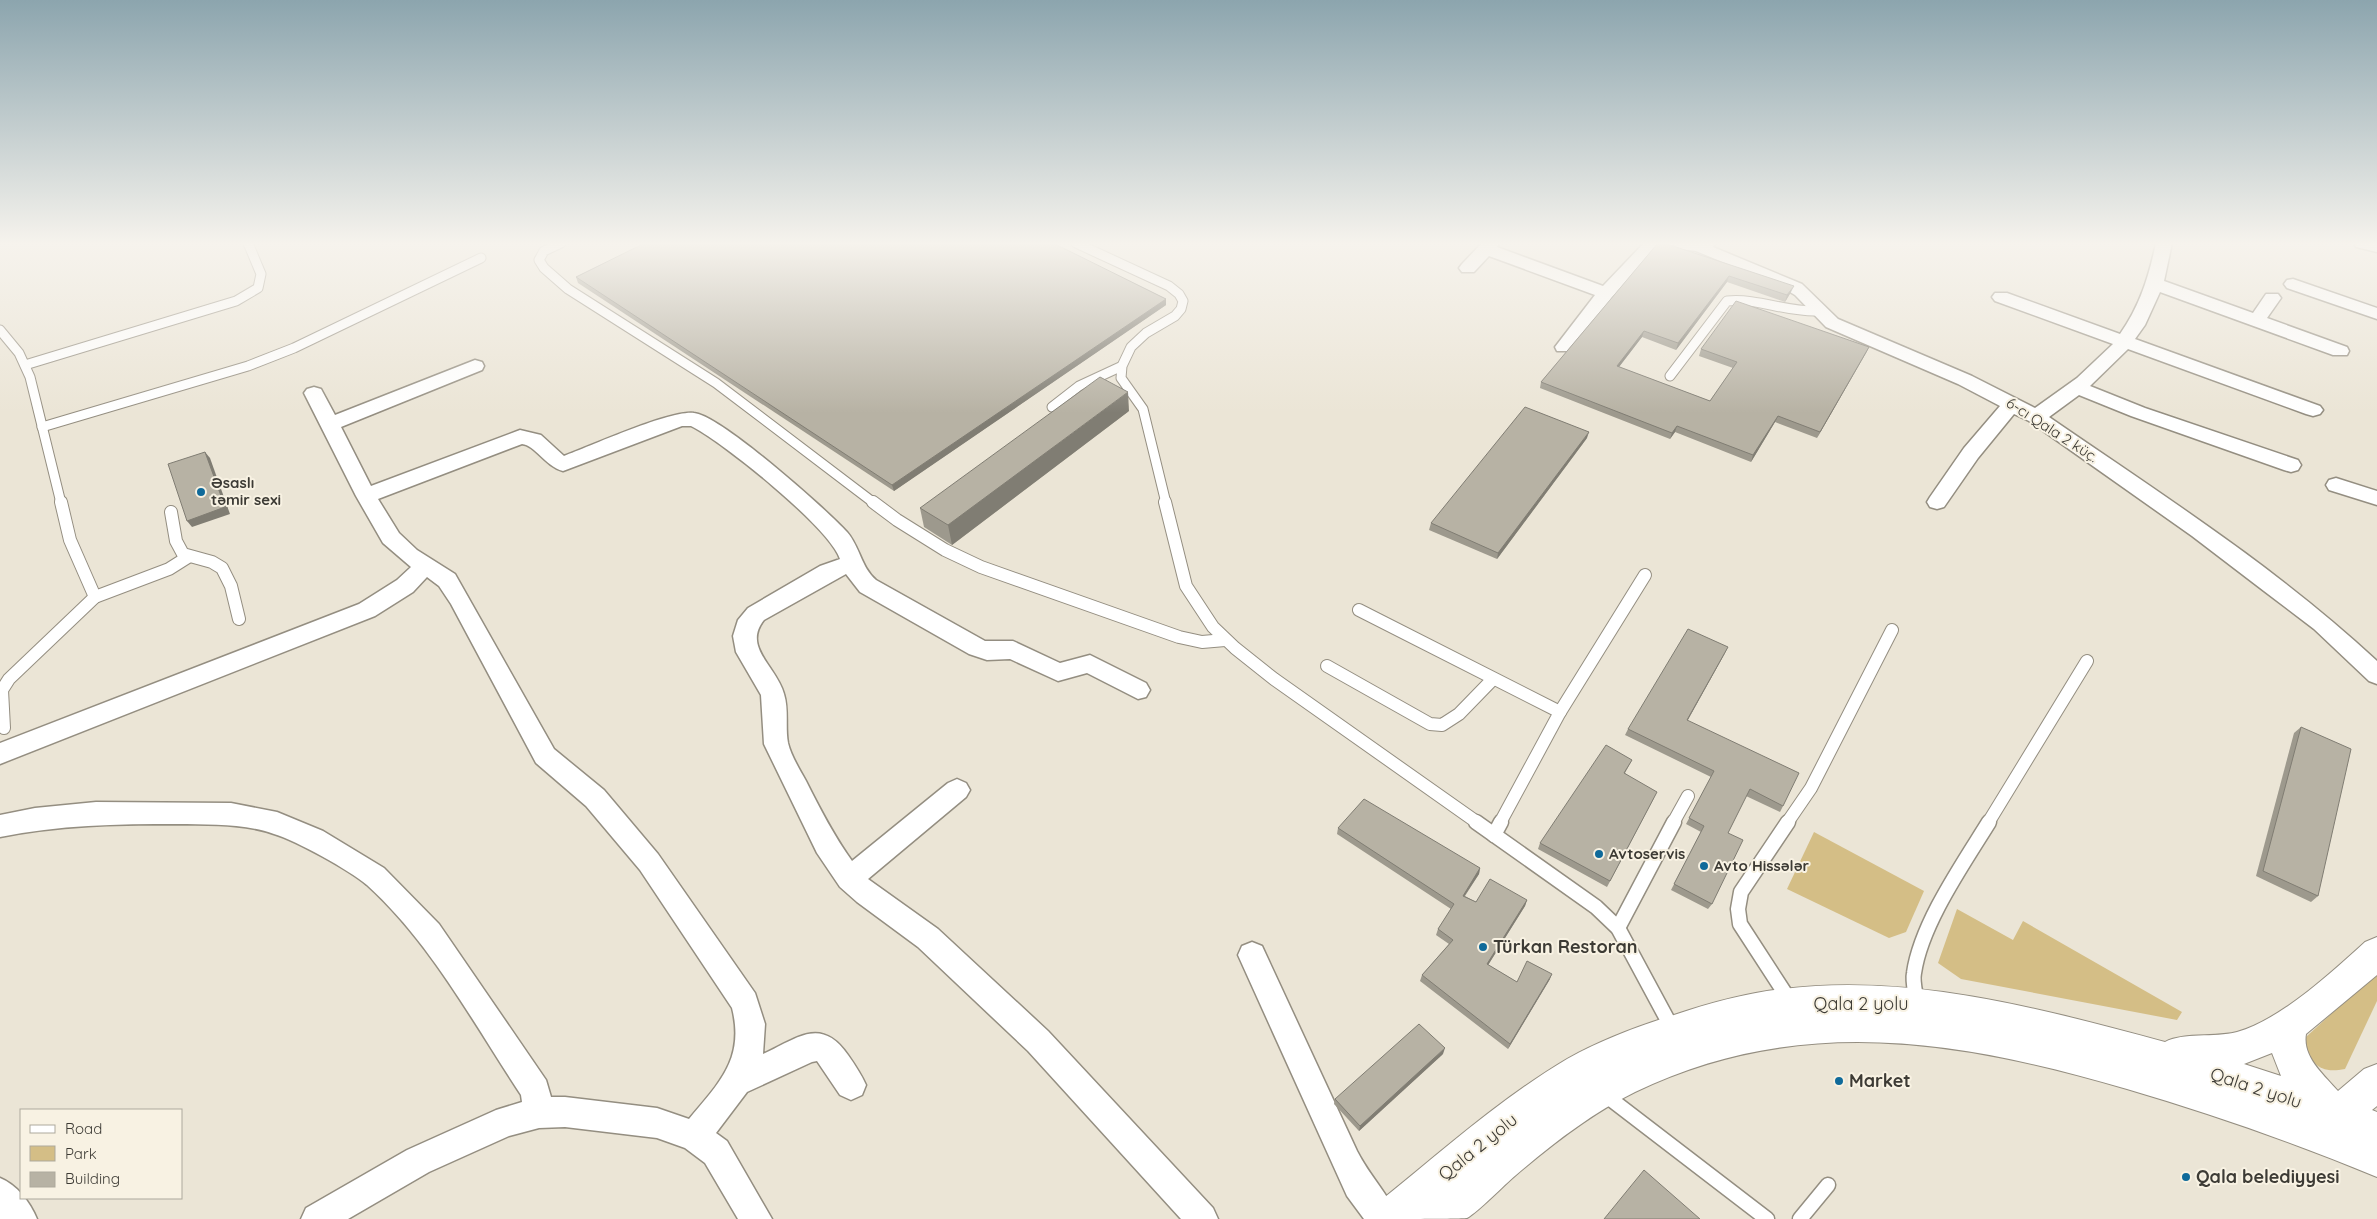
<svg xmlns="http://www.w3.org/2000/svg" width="2377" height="1219" font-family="Quicksand,sans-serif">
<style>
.green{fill:#d4be86}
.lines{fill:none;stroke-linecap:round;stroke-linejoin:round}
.lane-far2-casing{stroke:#948e81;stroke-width:11}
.lane-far1-casing{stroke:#948e81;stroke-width:14}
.lane-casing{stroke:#948e81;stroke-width:17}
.street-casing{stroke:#948e81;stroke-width:3}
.secondary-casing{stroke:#948e81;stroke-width:2}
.lane-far2{stroke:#fff;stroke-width:9}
.lane-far1{stroke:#fff;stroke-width:12}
.lane{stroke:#fff;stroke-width:14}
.street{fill:#fff;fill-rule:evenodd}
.secondary{fill:#fff;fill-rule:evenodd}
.wall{fill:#9d998d}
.shaded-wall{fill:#807d73}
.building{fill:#b7b2a4;stroke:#807d73}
.poi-dot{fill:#0f6a9a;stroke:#f8f2e3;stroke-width:2}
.labels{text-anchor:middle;stroke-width:4;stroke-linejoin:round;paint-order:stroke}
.street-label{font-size:15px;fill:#3d3b35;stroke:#f8f2e3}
.poi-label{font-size:15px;font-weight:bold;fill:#3d3b35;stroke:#f8f2e3;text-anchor:start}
.near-poi-label{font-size:18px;font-weight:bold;fill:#3d3b35;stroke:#f8f2e3;text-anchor:start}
.near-street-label{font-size:18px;fill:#3d3b35;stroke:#f8f2e3}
</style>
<rect width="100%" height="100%" fill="#ebe5d6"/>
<g class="green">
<polygon points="1814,832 1924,891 1906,932 1889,938 1787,889"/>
<polygon points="1957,909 2013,940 2023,921 2182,1012 2177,1020 1961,979 1938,963"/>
<path d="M2377,972V1001L2345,1069C2319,1074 2311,1064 2303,1041L2306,1037Z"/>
</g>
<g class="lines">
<defs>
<g id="lane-far2">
<polyline points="561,243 544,251 539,260 544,268 568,289 716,383 874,503"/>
<polyline points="1076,243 1169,286 1179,294 1183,301 1181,309 1175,316 1146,333 1131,347 1122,366 1121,378 1143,409 1166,503"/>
<polyline points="0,330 19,353 30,377 61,503"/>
<polyline points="25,365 236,301 258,288 261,274 248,243"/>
<path d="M1670,376L1727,301C1758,298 1786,312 1817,311"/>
<polyline points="1052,407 1079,386 1120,367"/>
<polyline points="42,427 248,366 294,348 481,258"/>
</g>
<g id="lane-far1">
<polyline points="61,502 70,540 95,597"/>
<polyline points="873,502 897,520 945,550 981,567 1179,637 1202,642 1225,640"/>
<polyline points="1165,502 1186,586 1213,627 1235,648 1274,679 1478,823"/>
<polyline points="171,512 176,541 183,554 212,562 222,568 231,586 239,619"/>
<polyline points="1359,610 1560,712 1500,823"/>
<polyline points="1327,666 1430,724 1442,725 1459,714 1493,679"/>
<polyline points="1560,712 1645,575"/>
<polyline points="4,728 2,690 9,679 95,597 169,569 188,557"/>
<polyline points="1673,823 1688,796"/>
<polyline points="1787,823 1811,788 1892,630"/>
<polyline points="1988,823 2087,661"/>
</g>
<g id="lane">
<polyline points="1476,822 1596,907 1618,928 1673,1030"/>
<polyline points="1788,822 1741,892 1738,909 1740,924 1790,1001"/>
<polyline points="1494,835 1501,822"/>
<polyline points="1618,928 1674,822"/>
<path d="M1917,1003C1916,994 1912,982 1914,973C1921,924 1963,864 1989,822"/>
<polyline points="1604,1094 1767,1219"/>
<polyline points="1800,1219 1828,1185"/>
</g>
<g id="street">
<polygon points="1482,243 1499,243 1497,247 1603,286 1644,243 1661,243 1612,297 1571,351 1557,351 1555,347 1595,295 1489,256 1474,272 1462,272 1459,268 1462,264"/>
<path d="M1662,243H1716L1713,247L1802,284L1838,319L1972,376L2035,408L2077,378L2113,344L1995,301L1992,297L1995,293H2007L2120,334C2140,306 2149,276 2156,243H2172L2164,281L2253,313L2266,294H2278L2281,298L2267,318L2347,347L2349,351L2347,355H2333L2160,292L2145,325L2135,339L2320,406L2323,410L2320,414L2313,416L2306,414L2128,349L2090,386L2145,408L2298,460L2301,465L2298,470L2291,472L2284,470L2131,416L2079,395L2049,417C2161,494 2277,568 2377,661V684L2369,681L2314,629L2264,591L2192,536L2029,421L2014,414L1978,458L1944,507L1937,509L1930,507L1927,502L1930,497L1964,448L2000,406L1958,384L1826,327L1795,295L1778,285L1696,251L1664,247Z"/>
<polygon points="2354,243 2377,243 2377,252 2356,247"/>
<polygon points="2293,279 2377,308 2377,319 2287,288 2284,284 2287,280"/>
<path d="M475,360L482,362L484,366L482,370L341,427L371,486L520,430L541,435L564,456C591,446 670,410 694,413C720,415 826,509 847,532C860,547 861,567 876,580L985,641H1013L1060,663L1090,655L1146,683L1150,690L1146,697L1138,699L1087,673L1058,681L1010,659L987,660L969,654L860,592L846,574L764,620C742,647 777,667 784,694C789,710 785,727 788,743C791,756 800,770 806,781C820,809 834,836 852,861L948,783L957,779L966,783L970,790L966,797L868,879L938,929L1048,1031L1213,1208L1218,1219H1181L1028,1051L918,947L857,902L840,887L817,853L764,744L761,695L736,652L733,636L738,620L748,608L820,566L840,559C830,528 722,441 691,426H682L563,471C545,466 535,445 522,444L378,499L399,533L417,550L455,574L554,749L604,790L658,854L755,993L765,1024L763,1054C798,1038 821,1016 848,1055C855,1065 861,1074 866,1085L862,1095L851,1100L840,1095L817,1061L812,1062L747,1092L716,1133L727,1141L772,1219H738L705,1163L685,1148L657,1138L565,1127L539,1128L509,1136L429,1172L348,1219H301L306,1208L407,1150L496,1110L522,1102L521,1095C474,1024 431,943 367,885C349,870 297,841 274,834C243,823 209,825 177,824C117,824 59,825 0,837V815L35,808L96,802L231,803L277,812L323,831L384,868L439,924L546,1080L551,1097H565L657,1108L689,1119C719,1083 745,1059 732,1008L640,870L586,806L536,763L451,604L439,586L427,577L413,592L375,616L0,764V743L359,604L397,580L411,567L383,543L356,496L304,393L307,389L314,387L321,389L335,415Z"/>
<polygon points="2336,478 2377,491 2377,505 2329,490 2326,485 2329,480"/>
<path d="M1252,942L1262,946L1357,1151C1369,1175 1389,1195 1399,1219H1364L1347,1196L1238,955L1242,946Z"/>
<path d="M0,1178C17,1185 30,1202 37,1219H0Z"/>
</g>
<path id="secondary" d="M2377,937V975L2306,1034C2302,1057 2324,1075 2338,1091L2364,1069L2377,1064V1106L2372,1110L2377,1112V1177C2295,1143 2212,1114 2127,1089C1960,1040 1799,1013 1635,1092C1592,1113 1552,1144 1516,1175C1504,1185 1478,1212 1467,1218C1459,1219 1384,1219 1370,1219L1375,1205C1438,1155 1498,1100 1567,1059C1601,1040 1638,1026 1674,1015C1710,1003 1746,993 1783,989C1912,973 2042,1009 2165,1042C2183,1032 2214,1038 2237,1032C2280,1020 2331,973 2365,942ZM2272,1053L2281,1076L2244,1064Z"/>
</defs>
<use href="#lane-far2" class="lane-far2-casing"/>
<use href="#lane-far1" class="lane-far1-casing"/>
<use href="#lane" class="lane-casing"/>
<use href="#street" class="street-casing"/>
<use href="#secondary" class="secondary-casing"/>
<use href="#lane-far2" class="lane-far2"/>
<use href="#lane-far1" class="lane-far1"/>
<use href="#lane" class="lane"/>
<use href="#street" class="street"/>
<use href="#secondary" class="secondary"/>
</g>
<g class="wall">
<polygon points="1658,243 1791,292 1785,302 1727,282 1676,350 1642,337 1619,367 1710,401 1733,368 1699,356 1701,349 1869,347 1817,438 1775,422 1751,462 1675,432 1670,439 1540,388 1541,382"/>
<polygon points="576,277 1166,299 1166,305 894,491 578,283"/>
<polygon points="1129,411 952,545 924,527 920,508"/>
<polygon points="1587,438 1497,559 1429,530 1431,523"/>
<polygon points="1725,653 1687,721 1783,806 1780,812 1746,796 1728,833 1712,904 1708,909 1671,890 1701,832 1686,824 1711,777 1625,735 1628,729"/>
<polygon points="2301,727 2318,896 2311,902 2256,876 2294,733"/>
<polygon points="1632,760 1625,773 1654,798 1607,887 1538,849 1540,843"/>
<polygon points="1338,828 1480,868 1479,874 1465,896 1476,902 1527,900 1525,906 1488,965 1517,982 1550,979 1508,1049 1420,981 1422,975 1449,944 1436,935 1438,929 1451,909 1337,834"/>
<polygon points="1443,1054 1359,1131 1334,1104 1335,1099"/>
</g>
<g class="shaded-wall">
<polygon points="1729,276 1727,282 1676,350 1678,343"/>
<polygon points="1794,286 1791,292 1785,302 1787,295"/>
<polygon points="1166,299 1166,305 894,491 892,485"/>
<polygon points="1644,331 1642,337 1615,372 1617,366"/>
<polygon points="1869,347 1866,353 1817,438 1820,432"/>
<polygon points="1128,392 1129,411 952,545 948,525"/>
<polygon points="1778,416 1775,422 1751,462 1753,455"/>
<polygon points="1677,426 1675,432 1670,439 1672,433"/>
<polygon points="1589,432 1587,438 1497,559 1498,553"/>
<polygon points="205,452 210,458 230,514 192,527 187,521"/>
<polygon points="1728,647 1725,653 1684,727 1687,720"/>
<polygon points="1480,868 1479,874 1461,901 1463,896"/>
<polygon points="1527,900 1525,906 1485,970 1487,964"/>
<polygon points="1552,974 1550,979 1508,1049 1510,1044"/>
<polygon points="1445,1048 1443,1054 1359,1131 1360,1126"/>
</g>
<g class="building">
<polygon points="645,243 1053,243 1166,299 892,485 576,277"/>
<polygon points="1658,243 1664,243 1794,286 1787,295 1729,276 1678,343 1644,331 1617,366 1710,401 1737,362 1701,349 1736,301 1869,347 1820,432 1778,416 1753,455 1677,426 1672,433 1541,382"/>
<polygon points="1100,377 1128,392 948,525 920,508"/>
<polygon points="1525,407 1589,432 1498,553 1431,523"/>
<polygon points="205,452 225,507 187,521 168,464"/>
<polygon points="1688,629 1728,647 1687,720 1799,773 1783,806 1750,789 1728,833 1743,840 1712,904 1674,884 1704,826 1689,818 1714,771 1628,729"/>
<polygon points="2301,727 2351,749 2318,896 2263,871"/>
<polygon points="1606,745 1632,760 1624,773 1657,792 1610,881 1540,843"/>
<polygon points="1364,799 1480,868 1463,896 1476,902 1490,879 1527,900 1487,964 1517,982 1527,961 1552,974 1510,1044 1422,975 1453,940 1438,929 1454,904 1338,828"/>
<polygon points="1419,1024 1445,1048 1360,1126 1335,1099"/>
<polygon points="1644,1170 1700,1219 1604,1219"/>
</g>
<linearGradient id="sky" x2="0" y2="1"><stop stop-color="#8ca5ae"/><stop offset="0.59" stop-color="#f6f3ed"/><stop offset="1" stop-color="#f6f3ed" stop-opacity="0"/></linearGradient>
<rect width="2377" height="413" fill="url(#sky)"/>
<g class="poi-dot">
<circle cx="201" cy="492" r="5"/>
<circle cx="1599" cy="854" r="5"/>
<circle cx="1704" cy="866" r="5"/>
<circle cx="1483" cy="947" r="5"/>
<circle cx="1839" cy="1081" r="5"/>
<circle cx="2186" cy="1177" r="5"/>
</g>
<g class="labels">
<g class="street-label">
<text transform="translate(2052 430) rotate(33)" y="5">6-cı Qala 2 küç.</text>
</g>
<g class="poi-label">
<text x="211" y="488">Əsaslı<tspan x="211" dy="17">təmir sexi</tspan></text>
<text x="1609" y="859">Avtoservis</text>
<text x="1714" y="871">Avto Hissələr</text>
</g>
<g class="near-poi-label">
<text x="1493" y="953">Türkan Restoran</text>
<text x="1849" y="1087">Market</text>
<text x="2196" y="1183">Qala belediyyesi</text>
</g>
<g class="near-street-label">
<text x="1861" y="1010">Qala 2 yolu</text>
<text transform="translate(2256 1088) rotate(18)" y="6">Qala 2 yolu</text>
<text transform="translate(1478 1147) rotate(-39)" y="6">Qala 2 yolu</text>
</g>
</g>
<rect x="20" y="1109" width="162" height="90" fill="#f8f2e3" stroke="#ada99d"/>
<rect x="30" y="1125" width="25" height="8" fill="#ffffff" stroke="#ada99d"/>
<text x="65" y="1134" font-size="15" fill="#3d3b35">Road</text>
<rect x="30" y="1146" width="25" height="15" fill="#d4be86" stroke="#ada99d"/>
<text x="65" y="1159" font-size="15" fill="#3d3b35">Park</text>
<rect x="30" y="1172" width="25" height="15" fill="#b7b2a4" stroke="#ada99d"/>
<text x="65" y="1184" font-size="15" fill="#3d3b35">Building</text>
</svg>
